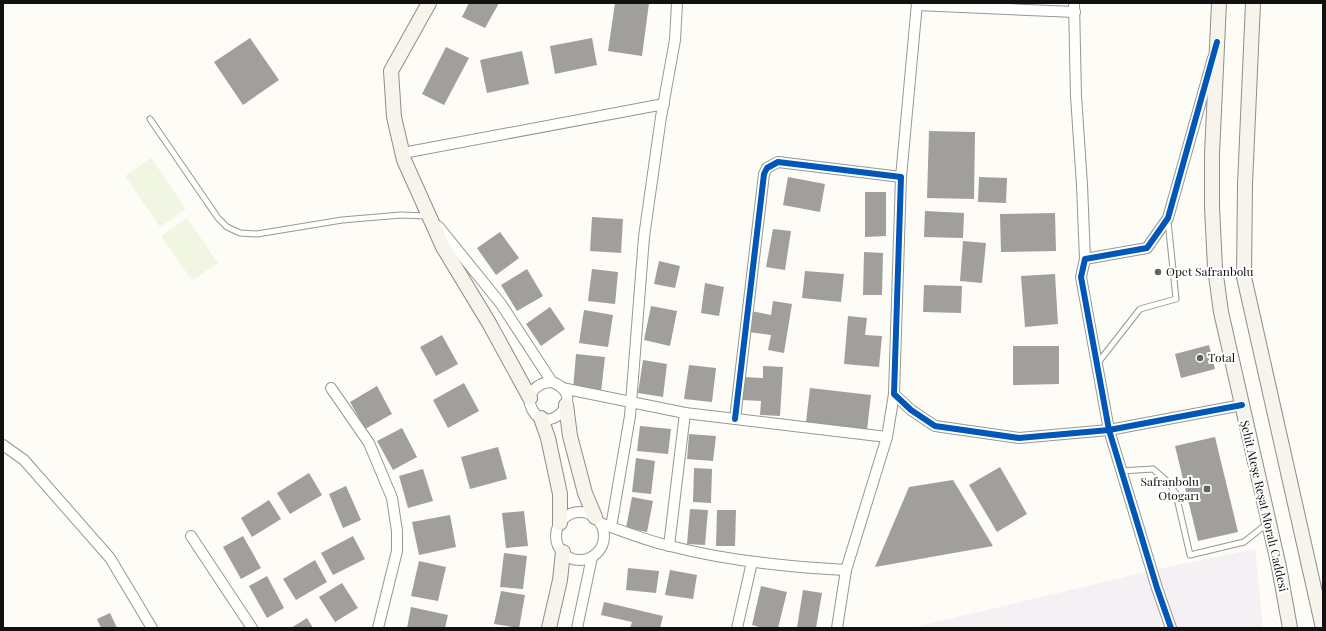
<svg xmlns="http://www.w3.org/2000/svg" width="1326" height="631" font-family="'Playfair Display',serif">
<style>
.industrial{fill:#f5f0f3}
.pitch{fill:#f0f6e1}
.building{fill:#a19f9c}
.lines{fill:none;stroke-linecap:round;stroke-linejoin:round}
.lane-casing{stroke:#979795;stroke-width:7}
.street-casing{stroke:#979795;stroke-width:12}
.secondary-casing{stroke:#8e8d8b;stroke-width:16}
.lane{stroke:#fffffe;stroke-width:5}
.street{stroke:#fffffe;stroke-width:10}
.secondary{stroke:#f6f4eb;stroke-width:14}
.cycleway-casing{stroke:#fff;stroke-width:8}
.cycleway{stroke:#0057b8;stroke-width:6}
.poi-dot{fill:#646362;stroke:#fff;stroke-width:1.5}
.labels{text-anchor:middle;stroke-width:4;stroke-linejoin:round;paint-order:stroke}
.poi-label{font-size:12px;fill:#111;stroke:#fff;text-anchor:start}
.street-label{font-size:12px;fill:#111;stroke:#fff}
</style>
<rect width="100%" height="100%" fill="#fdfcf7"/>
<polygon class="industrial" points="1255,549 1263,628 911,628 1163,568"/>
<g class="pitch">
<polygon points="151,158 186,209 160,227 125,176"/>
<polygon points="187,218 218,263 192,280 161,236"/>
</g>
<g class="building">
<polygon points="469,3 499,3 485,28 462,17"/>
<polygon points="615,3 649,3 642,56 608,51"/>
<polygon points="250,38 279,80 243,105 214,62"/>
<polygon points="592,38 597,65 555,74 550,46"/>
<polygon points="446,47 469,58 444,105 422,94"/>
<polygon points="522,51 529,84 487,93 480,60"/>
<polygon points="929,131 975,132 974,199 927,198"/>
<polygon points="788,177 825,184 820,212 783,205"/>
<polygon points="979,177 1007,178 1006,203 978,202"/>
<polygon points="865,192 886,192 886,236 865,237"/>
<polygon points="925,211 964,213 963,238 924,237"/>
<polygon points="1055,213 1056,251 1001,252 1000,214"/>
<polygon points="592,217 623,219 621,253 590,251"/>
<polygon points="773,229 791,231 785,270 766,267"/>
<polygon points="500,232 519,258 496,275 477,248"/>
<polygon points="963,241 986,243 982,283 960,281"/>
<polygon points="864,252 883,253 882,295 863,295"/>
<polygon points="659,261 680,266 675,288 654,284"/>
<polygon points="527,269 543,296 517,311 501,285"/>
<polygon points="592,269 618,272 615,304 588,301"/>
<polygon points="805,271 844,274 841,302 802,298"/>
<polygon points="1055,274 1058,324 1025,327 1021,276"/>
<polygon points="705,283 724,287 719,316 701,313"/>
<polygon points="924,285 962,286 961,313 923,312"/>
<polygon points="773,301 792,304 784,353 768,350 771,335 748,332 751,311 771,315"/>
<polygon points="651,306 677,311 670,346 644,340"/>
<polygon points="550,307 565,329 541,346 526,324"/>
<polygon points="584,310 613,315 608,347 579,343"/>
<polygon points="848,316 867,318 865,335 882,336 879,367 844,364"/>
<polygon points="442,335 458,364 436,376 420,347"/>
<polygon points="1209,345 1215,369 1181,378 1175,354"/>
<polygon points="1013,346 1059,346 1059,384 1013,385"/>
<polygon points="576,354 605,357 601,392 573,389"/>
<polygon points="643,360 667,364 663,397 638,393"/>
<polygon points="689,365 716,368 712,402 684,399"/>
<polygon points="763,366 783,367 780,416 760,415 761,401 742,400 743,377 763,378"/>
<polygon points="464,383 479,411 448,428 433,400"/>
<polygon points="377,386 392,414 365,429 350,402"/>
<polygon points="810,388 871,395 867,430 806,422"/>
<polygon points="640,426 671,429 668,454 637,451"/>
<polygon points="402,428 417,457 393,470 377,441"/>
<polygon points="689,434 716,436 713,461 687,459"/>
<polygon points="1215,437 1238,532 1198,541 1175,446"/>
<polygon points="498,447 507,479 470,489 461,457"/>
<polygon points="636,458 655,461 651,494 632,492"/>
<polygon points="1000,467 1027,514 997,532 969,485"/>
<polygon points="694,468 712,469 711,503 693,502"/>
<polygon points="423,469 433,501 408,508 399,476"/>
<polygon points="309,473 322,495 290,514 277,493"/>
<polygon points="953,480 993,546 875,567 909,487"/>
<polygon points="346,486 361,520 343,528 329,494"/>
<polygon points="632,497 653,501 647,532 626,528"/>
<polygon points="269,500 281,519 252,537 241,518"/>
<polygon points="690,509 708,510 705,545 687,544"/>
<polygon points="717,510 736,510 735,546 716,546"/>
<polygon points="524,511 528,546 506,548 502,513"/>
<polygon points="450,515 456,547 419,555 412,522"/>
<polygon points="243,536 261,568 241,579 223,547"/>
<polygon points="353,536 365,559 333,575 321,553"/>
<polygon points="504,553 527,556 523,589 500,587"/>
<polygon points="315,560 327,582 296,600 283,579"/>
<polygon points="419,561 446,567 438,601 411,596"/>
<polygon points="628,568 659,571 656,593 626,590"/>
<polygon points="670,570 697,575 693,599 665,595"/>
<polygon points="267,576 284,608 267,618 249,586"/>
<polygon points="342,583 358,608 335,622 319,597"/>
<polygon points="761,586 787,592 778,628 763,628 752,625"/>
<polygon points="803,590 822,593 816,628 797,628"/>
<polygon points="501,591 525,595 519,628 494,624"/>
<polygon points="604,602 663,616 660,628 630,628 632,622 601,615"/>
<polygon points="411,607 448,615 445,628 407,628"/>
<polygon points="110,613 117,628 101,628 97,619"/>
<polygon points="307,618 313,628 291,628"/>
</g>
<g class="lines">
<defs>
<g id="lane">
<polyline points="150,119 218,218 227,227 240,233 257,234 342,220 401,215 426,216"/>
<polyline points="1097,364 1140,309 1176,299 1168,221"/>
<polyline points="1121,471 1153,469 1168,482 1176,494 1190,555 1244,542 1268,523"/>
</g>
<g id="street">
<polyline points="1074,3 1076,96 1082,185 1085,259"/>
<polyline points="917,5 1075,12"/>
<polyline points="403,153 664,104"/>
<polyline points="901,177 917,3"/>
<path d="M438,226L501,304L552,382C590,396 547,439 532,409C524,394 538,382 552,382"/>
<polyline points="331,388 369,443 392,498 397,531 397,551 378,628"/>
<polyline points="562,388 685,413 887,437"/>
<polyline points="735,419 764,174 767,168 778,162 901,177 894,394 911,410 935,426 1019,438 1109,430 1242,405"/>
<polyline points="3,445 24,460 110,558 152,628"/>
<circle cx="580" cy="536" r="24"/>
<path d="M600,523C623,531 647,541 670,546C728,561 787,567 846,570"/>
<polyline points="611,527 630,416 644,237 661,117 675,40 677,3"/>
<polyline points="191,536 252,628"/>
<polyline points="669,546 685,413"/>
<polyline points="577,628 592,557"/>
<polyline points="737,628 752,562"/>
<polyline points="837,628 846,570 887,437 894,394"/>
<polyline points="1171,628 1157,588 1109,430 1081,277 1085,259 1147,248 1168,218 1213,58"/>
</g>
<g id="secondary">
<polyline points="429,3 391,71 394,117 404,160 443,247 489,323 530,398"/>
<polyline points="1219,3 1212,154 1212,207 1215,268 1221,312 1279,567 1290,628"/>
<polyline points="1253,3 1245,184 1244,277 1323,628"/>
<polyline points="566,405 570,436 585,493 595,517"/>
<polyline points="541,418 548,438 560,494 560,523"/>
<polyline points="549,628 560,580 563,552"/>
</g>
</defs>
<use href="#lane" class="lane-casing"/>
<use href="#street" class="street-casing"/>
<use href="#secondary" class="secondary-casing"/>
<use href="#lane" class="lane"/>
<use href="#street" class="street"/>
<use href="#secondary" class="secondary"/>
<defs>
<g id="cycleway">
<polyline points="735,419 764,174 767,168 778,162 901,177 894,394 911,410 935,426 1019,438 1109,430 1242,405"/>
<polyline points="1171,628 1157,588 1109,430 1081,277 1085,259 1147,248 1168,218 1217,42"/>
</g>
</defs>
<use href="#cycleway" class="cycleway-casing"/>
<use href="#cycleway" class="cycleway"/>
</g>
<g class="poi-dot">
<circle cx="1158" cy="272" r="4"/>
<circle cx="1200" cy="358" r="4"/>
<rect x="1203" y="485" width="8" height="8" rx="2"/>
</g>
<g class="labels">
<g class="poi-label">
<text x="1166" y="276">Opet Safranbolu</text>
<text x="1208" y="362">Total</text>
<text x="1199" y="486" text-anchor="end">Safranbolu<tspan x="1199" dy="14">Otogarı</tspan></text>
</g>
<g class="street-label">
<text transform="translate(1264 506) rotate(77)" y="4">Şehit Ateşe Reşat Moralı Caddesi</text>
</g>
</g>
<rect width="1326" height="631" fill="none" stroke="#111111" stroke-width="8"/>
</svg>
